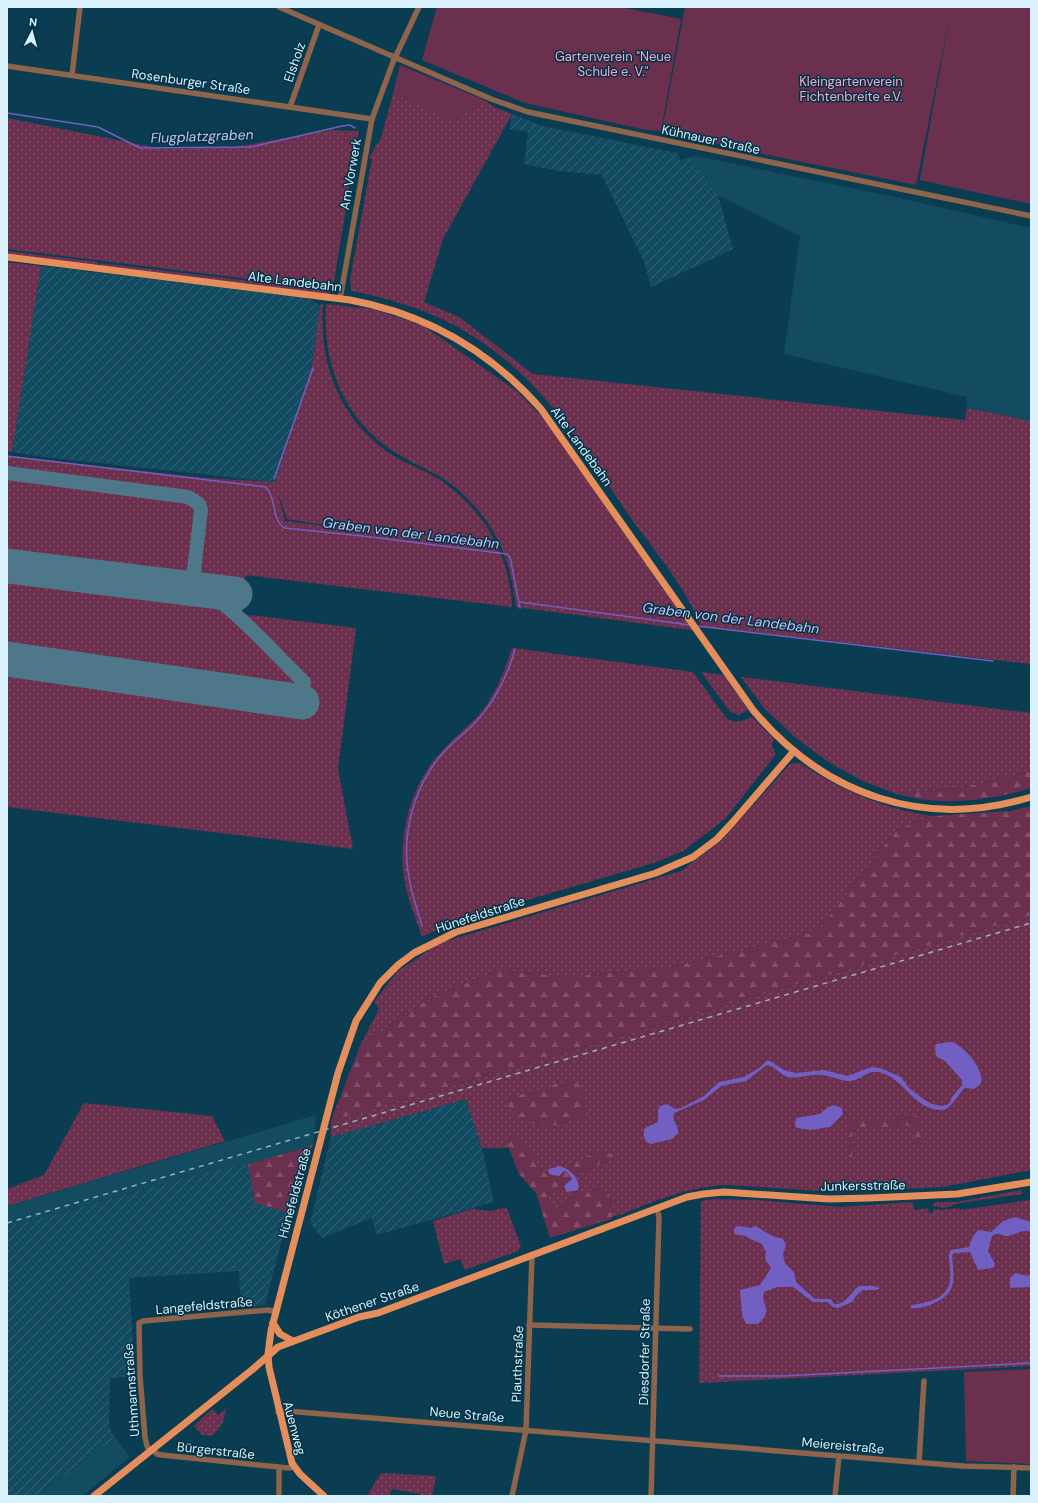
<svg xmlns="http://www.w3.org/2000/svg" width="1038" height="1503" font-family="'DM Sans',sans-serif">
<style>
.built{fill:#134b61}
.industrial{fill:url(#industrial-furrows)}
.grass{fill:url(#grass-dots);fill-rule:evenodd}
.forest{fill:url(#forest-firs)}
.green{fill:#6c304f}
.water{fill:#725fc2}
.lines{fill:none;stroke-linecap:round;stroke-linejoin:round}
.stream{stroke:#725fc2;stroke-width:1.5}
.taxiway{stroke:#4e788a;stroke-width:14}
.runway{stroke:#4e788a;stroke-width:35}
.minor{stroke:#8f644c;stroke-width:5.5}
.major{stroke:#e58d5b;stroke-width:7}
.rail{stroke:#92b3c2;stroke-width:1.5;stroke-dasharray:5 5;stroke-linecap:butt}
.labels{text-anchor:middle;stroke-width:3;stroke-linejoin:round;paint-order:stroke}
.park-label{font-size:13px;fill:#f8a7ce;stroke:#003246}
.street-label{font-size:13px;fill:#d9f1fd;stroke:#003246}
.water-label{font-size:14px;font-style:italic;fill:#c8c3f6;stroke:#003246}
</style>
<defs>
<pattern id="industrial-furrows" width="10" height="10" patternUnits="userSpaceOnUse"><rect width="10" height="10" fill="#134b61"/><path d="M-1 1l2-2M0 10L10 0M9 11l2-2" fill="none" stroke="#356579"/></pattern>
<pattern id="grass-dots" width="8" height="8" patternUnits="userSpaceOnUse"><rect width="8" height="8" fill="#6c304f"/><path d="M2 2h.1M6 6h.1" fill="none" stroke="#804e69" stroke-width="1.8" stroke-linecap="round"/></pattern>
<pattern id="forest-firs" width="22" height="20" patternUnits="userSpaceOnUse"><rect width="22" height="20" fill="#6c304f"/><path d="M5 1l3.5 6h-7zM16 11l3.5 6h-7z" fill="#804e69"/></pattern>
</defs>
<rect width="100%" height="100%" fill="#0a3d51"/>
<g class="built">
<polygon points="696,156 886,195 1031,228 1031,421 967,408 967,397 784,354 800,236 718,195 690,157"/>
<polygon points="316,1115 313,1145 248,1164 218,1169 115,1197 7,1227 7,1206"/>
<polygon points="114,1436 130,1457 82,1496 33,1496 68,1473 112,1440"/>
</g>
<g class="industrial">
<polygon points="512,114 543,126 677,153 680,160 690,157 718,195 733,249 651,287 645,264 602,175 559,171 524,164 528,132 510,129"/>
<polygon points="41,266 305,297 320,305 313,362 275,482 36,456 12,452"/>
<polygon points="466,1099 482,1148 494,1202 377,1235 372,1218 322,1238 310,1223 331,1137"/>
<polygon points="248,1164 255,1203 289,1213 265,1305 241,1307 239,1271 129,1278 135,1376 110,1378 109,1427 114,1436 112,1440 68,1473 33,1496 7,1496 7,1227 218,1169"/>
</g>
<g class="grass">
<path d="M393,94L456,122L482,99L494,107L512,114L443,239L424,302L459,317L533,374L965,420L967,408L1031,421V664L701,626C686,587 653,549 628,514C602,476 578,435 547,401C493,338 432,306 351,291L350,280L372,159L369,158L381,138Z"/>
<polygon points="7,118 162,149 234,147 332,130 358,131 359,129 333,287 331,289 7,249"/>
<polygon points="7,251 98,262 98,266 7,254"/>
<polygon points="7,262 41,266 12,452 7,451"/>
<polygon points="100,263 299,287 331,292 327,294 100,266"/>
<path d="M323,304C319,363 338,415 386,451C403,463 423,469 440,480C484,509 510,556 512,607L246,575L244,585L208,581L200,569L189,568L177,577L7,556V456L206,478L275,482L313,362L320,305ZM277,491L287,519L349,529L285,521Z"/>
<path d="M326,304L372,309L422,325L518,392L546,421L692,630L516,607C510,556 495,521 455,487C439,474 420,467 403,457C346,426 322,367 326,304Z"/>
<polygon points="7,575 242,605 241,614 356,628 338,769 353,849 7,807"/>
<path d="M512,648L693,672L726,718C735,724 743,721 752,717L774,739L772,746L776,754L726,818L685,850L657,862L453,922L422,937C415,916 405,893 403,870C400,828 412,783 441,752C452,739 466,728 478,716C495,696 504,672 512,648Z"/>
<polygon points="701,672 724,675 748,710 739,715 730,712"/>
<polygon points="741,677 1031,713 1031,771 960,788 894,793 863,781 830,763 797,739 764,708"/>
<path d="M795,763H800C840,790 884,809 932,816L896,830L817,932L671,967L566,977L499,970L428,999L360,1046L379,1009L374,1002L398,971L440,943L681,871L720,842L790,764Z"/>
<path d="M1031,915V1170L943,1187L838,1192L727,1185C686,1187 658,1200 620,1215L613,1216L610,1197L565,1202L553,1207L549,1204L547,1193L559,1190C568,1178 598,1163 613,1159L590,1154L580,1160L573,1161L563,1174L556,1177L545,1173L532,1154L507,1141L510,1148H482L466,1099L331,1137V1121Z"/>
<polygon points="84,1103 212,1116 225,1141 7,1206 7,1189 44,1175"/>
<polygon points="1021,1190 1023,1194 960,1203 944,1208 933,1206 934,1202 957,1202"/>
<polygon points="714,1199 757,1200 841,1207 913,1202 914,1210 928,1208 929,1213 933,1213 933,1209 940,1210 960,1208 960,1210 1031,1200 1031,1366 699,1383 701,1201"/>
<polygon points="503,1208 506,1208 508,1211 521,1246 518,1251 465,1270 460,1259 444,1264 433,1221 472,1209 491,1211"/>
<path d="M212,1409L218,1415L226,1409C224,1422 222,1428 211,1436L202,1435L194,1426Z"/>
<polygon points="381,1473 436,1476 432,1496 420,1496 420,1494 392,1489 389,1496 367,1496"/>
</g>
<g class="forest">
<path d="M1031,771V788C988,801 938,807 894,793L960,788Z"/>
<polygon points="1031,806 1031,915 331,1121 360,1046 428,999 499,970 566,977 671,967 817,932 896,830 932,816 1010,811"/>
<path d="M570,1081H574L581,1087L588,1113C584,1120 578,1121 570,1119C560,1126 547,1128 534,1124C530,1123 526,1118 521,1117L516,1118L506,1102L507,1099C517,1097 525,1092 534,1091C538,1090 541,1091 544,1089C552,1085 557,1081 567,1084Z"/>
<path d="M917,1116L920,1118C921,1126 924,1142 920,1149L916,1150L914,1125L852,1129V1157L847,1158V1119L860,1117L865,1120Z"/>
<path d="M514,1136L532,1154L545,1173L556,1177L563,1174L573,1161C589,1158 597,1146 615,1156L614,1159C598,1163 568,1178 559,1190L547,1193L549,1204L553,1207L565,1202L569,1197L597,1187H604L610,1197L613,1216L611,1219L550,1238L536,1193L519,1174L506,1141Z"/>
<polygon points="313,1145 305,1158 289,1213 255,1203 248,1164"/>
</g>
<g class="green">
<polygon points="437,7 620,7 681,19 661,131 646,130 525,103 422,60"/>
<polygon points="685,7 1031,7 1031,204 920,180 951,9 916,185 728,147 728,146 662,131"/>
<polygon points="400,65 482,99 456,122 393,94"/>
<polygon points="1031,1369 1031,1464 966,1461 964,1372"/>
</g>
<g class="water">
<path d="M951,1042C963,1044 985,1070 981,1083C979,1086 976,1087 974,1089L965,1088C958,1094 951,1110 942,1110C916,1110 906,1083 885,1074C867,1066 863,1081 848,1081C838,1080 830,1075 821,1075C810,1074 799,1079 788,1077C780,1075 775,1066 767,1065L746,1081L721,1086L704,1100L674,1113C671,1120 679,1125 678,1133L672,1139L651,1144C644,1142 642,1135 645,1128L658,1122V1110L660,1106L667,1104L675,1109L681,1108L704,1096L719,1082L744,1077L759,1068L768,1060L784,1070L796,1073L824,1070L848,1076L871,1067L880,1068L901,1077L909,1088L923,1099L932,1104L942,1106L949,1104L952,1097L962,1085V1080L945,1061L936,1056L935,1048L936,1044Z"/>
<polygon points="834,1105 842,1108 843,1114 830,1127 811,1130 797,1128 795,1126 796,1118 820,1114 828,1107"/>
<path d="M560,1166C569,1169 581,1178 578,1190L567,1192L564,1186L572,1179L567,1172L564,1171L559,1176L552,1175L548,1172L549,1169Z"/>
<path d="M1015,1217L1031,1222V1232C1023,1228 1016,1235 1008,1236C1001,1237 1000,1231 992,1236L988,1251L995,1264L993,1268L978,1270L970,1252L954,1253L952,1256C954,1280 958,1293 932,1304C925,1307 918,1309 911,1308V1305C935,1301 953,1298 950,1268C950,1261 947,1256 951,1250L969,1247L973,1236L978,1230L991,1232L1003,1221Z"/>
<path d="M739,1226L751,1228L756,1226L770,1235L783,1239L786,1245L783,1255L785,1263L794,1272L796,1282L815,1299H831L834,1304C846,1305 850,1293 859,1286H873L880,1288L877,1290H863L856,1296L852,1302L838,1308L833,1307L827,1302H813L793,1287H777L764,1292C760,1306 775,1309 758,1324H746L742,1315L740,1290L760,1285L771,1268L765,1259L766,1252L762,1244L748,1238L746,1236L734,1234L735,1227Z"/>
<polygon points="1015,1273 1028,1276 1031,1273 1031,1287 1010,1288 1010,1278"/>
</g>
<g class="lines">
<g class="stream">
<polyline points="7,113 98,127 140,148 251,147 342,126 350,125 355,128"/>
<path d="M7,456L266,487C277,498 271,521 285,528L371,537L507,554L510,557L520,608"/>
<polyline points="274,479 313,368"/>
<polyline points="520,602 690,625"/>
<polyline points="697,626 993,661"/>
<path d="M422,926C416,905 408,883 407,861C404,823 418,780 444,752C452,743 462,735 471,727C493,705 507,678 515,649"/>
<polyline points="719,1376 783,1376 1031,1363"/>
</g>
<g class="taxiway">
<polyline points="7,473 188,497 199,504 201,510 192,588"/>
<path d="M222,592L221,602C251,626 276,655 304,682L302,702"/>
</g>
<g class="runway">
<polyline points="7,566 235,594"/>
<polyline points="7,659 302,702"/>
</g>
<g class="minor">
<polyline points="279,7 491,99 528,112 1031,216"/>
<polyline points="7,66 372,119"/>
<polyline points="72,75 80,7"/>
<polyline points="290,107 319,25"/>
<polyline points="340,299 372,119 393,62 419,7"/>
<polyline points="529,1325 690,1329"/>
<polyline points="278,1412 286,1411 963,1466 1031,1468"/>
<polyline points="152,1449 157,1454 162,1455 288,1468 294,1467"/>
<polyline points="150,1451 147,1446 145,1437 140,1376 139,1323 143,1321 268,1310 276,1312"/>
<polyline points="919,1462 924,1381"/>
<polyline points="279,1496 279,1468"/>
<polyline points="512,1496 526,1430 532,1255"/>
<polyline points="651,1496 659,1217 657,1208"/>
<polyline points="835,1496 839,1456"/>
<polyline points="1013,1496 1014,1467"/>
</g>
<g class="major">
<path d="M7,257L350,300C426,314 490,351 541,409L753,710C824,795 924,830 1031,797"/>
<polyline points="273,1323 280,1334 293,1341"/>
<polyline points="94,1496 253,1369 278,1347 359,1317 378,1313 687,1197 703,1194 724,1192 829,1199 870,1198 957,1194 1031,1182"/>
<polyline points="324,1496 300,1474 292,1463 269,1367 268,1354 271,1331 338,1073 356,1021 380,983 398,965 414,953 456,932 656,873 693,857 717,839 732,823 794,751"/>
</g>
<polyline class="rail" points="7,1223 1031,923"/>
</g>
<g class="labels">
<g class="park-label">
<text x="613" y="61">Gartenverein "Neue<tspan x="613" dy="15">Schule e. V."</tspan></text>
<text x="851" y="86">Kleingartenverein<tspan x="851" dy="15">Fichtenbreite e.V.</tspan></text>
</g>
<g class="street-label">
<text transform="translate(294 62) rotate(-71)" y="5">Elsholz</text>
<text transform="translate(191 81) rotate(8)" y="5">Rosenburger Straße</text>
<text transform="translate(711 139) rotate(12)" y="5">Kühnauer Straße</text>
<text transform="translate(350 174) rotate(-80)" y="5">Am Vorwerk</text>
<text transform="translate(295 281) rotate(7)" y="5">Alte Landebahn</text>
<text transform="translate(582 446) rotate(54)" y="5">Alte Landebahn</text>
<text transform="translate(480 914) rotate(-18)" y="5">Hünefeldstraße</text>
<text transform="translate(863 1185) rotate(-1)" y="5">Junkersstraße</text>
<text transform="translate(294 1193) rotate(-75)" y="5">Hünefeldstraße</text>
<text transform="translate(372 1301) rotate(-19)" y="5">Köthener Straße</text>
<text transform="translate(204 1305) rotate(-5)" y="5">Langefeldstraße</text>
<text transform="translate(644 1352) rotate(-89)" y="5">Diesdorfer Straße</text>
<text transform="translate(517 1364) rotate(-88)" y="5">Plauthstraße</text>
<text transform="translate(131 1390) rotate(-94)" y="5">Uthmannstraße</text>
<text transform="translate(467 1414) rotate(5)" y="5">Neue Straße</text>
<text transform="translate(295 1428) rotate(75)" y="5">Auenweg</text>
<text transform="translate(843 1445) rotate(5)" y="5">Meiereistraße</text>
<text transform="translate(216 1450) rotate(6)" y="5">Bürgerstraße</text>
</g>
<g class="water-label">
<text transform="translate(202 136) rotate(-2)" y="5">Flugplatzgraben</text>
<text transform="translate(411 533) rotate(7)" y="5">Graben von der Landebahn</text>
<text transform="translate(731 618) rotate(7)" y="5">Graben von der Landebahn</text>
</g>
</g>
<rect width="1038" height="1503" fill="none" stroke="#d9f1fd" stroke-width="16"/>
<g transform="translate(32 32) rotate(6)" stroke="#003246" stroke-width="3" paint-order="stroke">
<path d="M0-3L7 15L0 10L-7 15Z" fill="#d9f1fd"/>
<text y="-6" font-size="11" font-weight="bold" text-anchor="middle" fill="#d9f1fd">N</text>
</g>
</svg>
